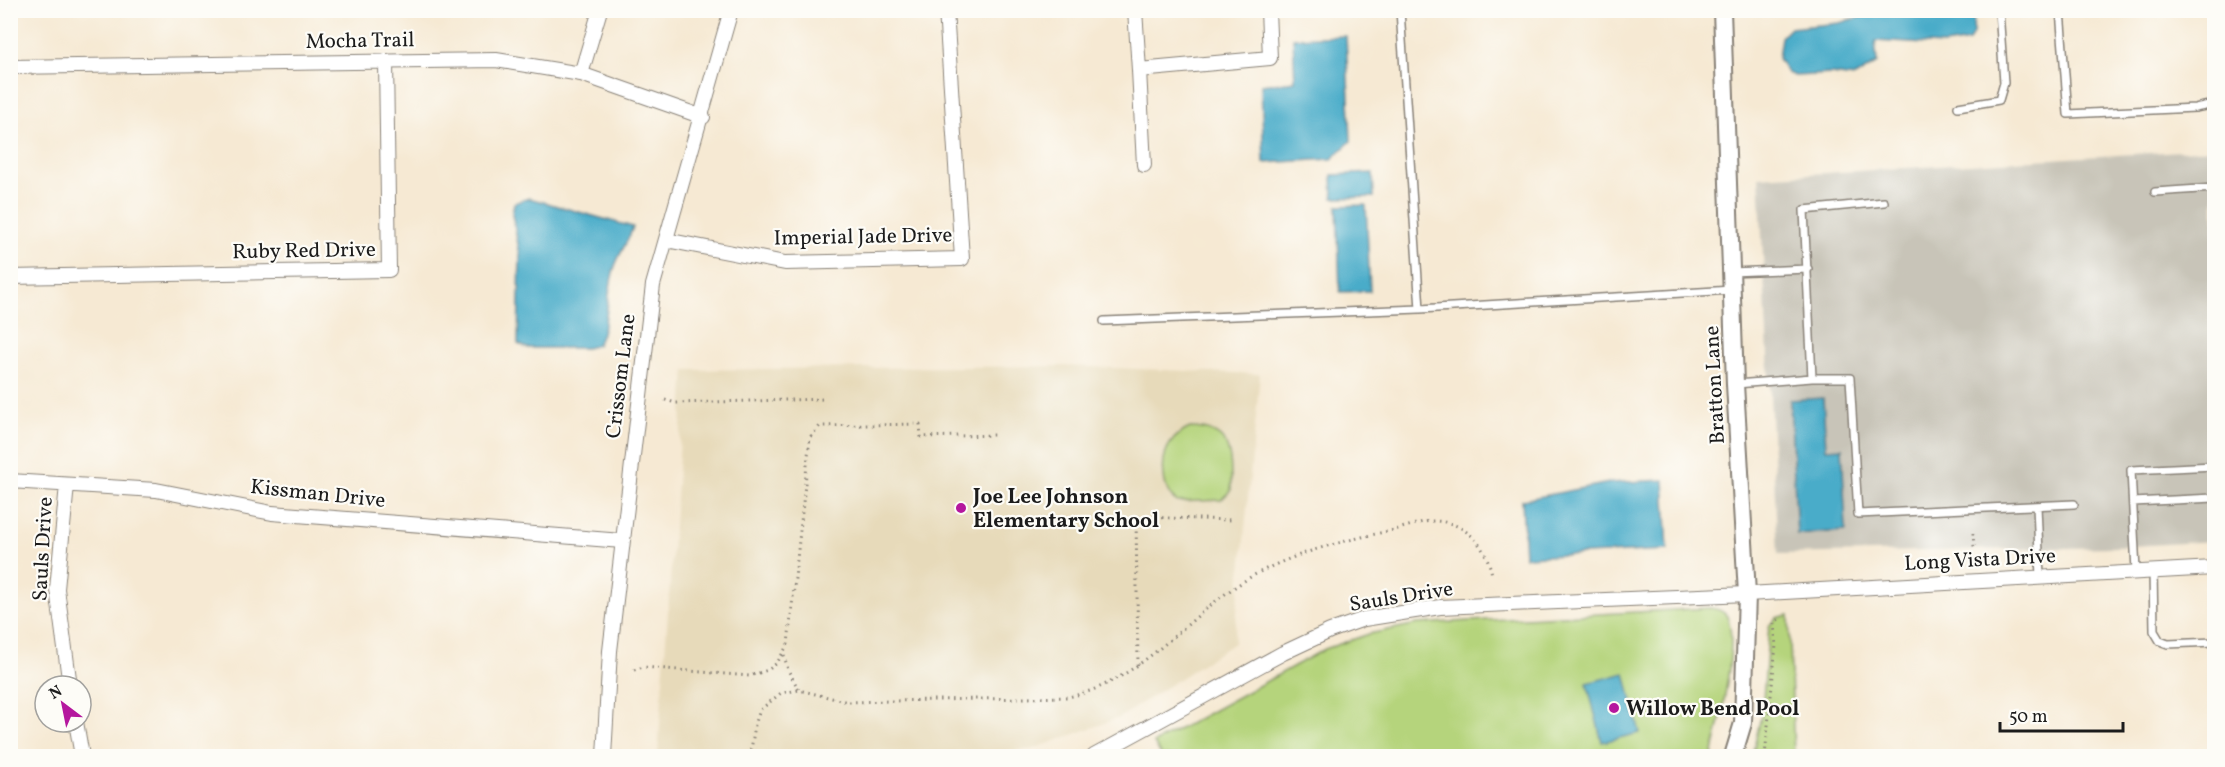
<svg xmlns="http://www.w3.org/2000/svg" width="2225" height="767" font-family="Vollkorn,serif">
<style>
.built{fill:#e7daba}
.industrial{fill:#c8c4b8}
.green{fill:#b5d47b;stroke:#68784c;stroke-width:1.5}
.water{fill:#4aacc9;stroke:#336472;stroke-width:1.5}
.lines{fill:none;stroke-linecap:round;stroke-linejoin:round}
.service-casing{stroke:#898278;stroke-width:10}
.minor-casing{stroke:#898278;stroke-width:16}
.tertiary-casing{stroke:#898278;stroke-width:20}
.path{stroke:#898278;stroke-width:3;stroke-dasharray:1.5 4.5;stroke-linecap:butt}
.service{stroke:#fff;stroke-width:7}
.minor{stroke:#fff;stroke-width:14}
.tertiary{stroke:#fff;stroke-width:16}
.poi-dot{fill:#b5179e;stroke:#fdfcf7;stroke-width:2}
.labels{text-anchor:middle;stroke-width:4.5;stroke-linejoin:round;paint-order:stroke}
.street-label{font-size:21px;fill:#1c1c1c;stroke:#fdfcf7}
.poi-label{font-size:21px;font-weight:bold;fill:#1c1c1c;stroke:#fdfcf7;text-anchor:start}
</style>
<rect width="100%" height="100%" fill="#fdfcf7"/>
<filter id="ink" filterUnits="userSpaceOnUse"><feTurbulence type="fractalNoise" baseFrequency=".0167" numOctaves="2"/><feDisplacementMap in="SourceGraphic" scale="12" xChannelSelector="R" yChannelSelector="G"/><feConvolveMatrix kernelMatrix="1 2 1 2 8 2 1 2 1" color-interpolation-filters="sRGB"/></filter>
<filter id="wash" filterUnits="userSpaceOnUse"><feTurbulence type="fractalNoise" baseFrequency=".008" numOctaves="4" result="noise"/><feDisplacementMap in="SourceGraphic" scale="24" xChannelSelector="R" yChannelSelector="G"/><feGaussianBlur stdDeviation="1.35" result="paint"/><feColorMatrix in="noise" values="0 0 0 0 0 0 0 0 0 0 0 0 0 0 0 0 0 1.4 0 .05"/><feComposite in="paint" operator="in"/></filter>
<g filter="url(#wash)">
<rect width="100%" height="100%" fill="#f6e9d3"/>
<path class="built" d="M1066 366 1260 374 1234 643 1119 718 1033 749 972 756 658 754 685 370Z"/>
<path class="industrial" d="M2214 149V541L2117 547 1778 554 1759 177Z"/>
<path class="green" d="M1190 428C1233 428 1231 455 1231 490L1221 500 1178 502C1163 495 1161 466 1166 452 1170 440 1179 433 1190 428Z
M1710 608C1718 609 1726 611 1728 619 1738 646 1719 727 1712 756H1162L1154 743 1325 649 1369 634 1417 624Z
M1789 615 1794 756H1752L1762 712 1769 626 1776 618Z"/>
<path class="water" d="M1974 10 1973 33 1969 41 1944 45 1875 41 1877 63 1855 77 1831 74 1795 76 1787 73 1778 58 1781 37 1790 28 1839 23 1883 11Z
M1346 36 1351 141 1332 159 1264 163 1261 85 1295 81 1293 38Z
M1373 173 1374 197 1333 198 1332 175Z
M529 198 633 227C628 242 620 252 615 266 606 292 610 320 597 345L586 348H527L518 344 520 254 512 214 514 203Z
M1366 205 1370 291 1340 292 1337 206Z
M1823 398 1826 449 1842 448 1846 531 1797 534 1790 400Z
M1664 480 1668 550 1525 557 1522 500 1609 483Z
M1625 673 1640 733 1602 742 1587 683Z"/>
</g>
<g filter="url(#ink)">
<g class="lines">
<g class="service-casing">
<path id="service" d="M1400 10 1420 309
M2060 10 2068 114 2195 108 2214 104
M1958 107 1999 100 2004 83 1999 10
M2155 192 2214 188
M1731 272 1808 269
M1104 321 1420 309 1732 290
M1812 378H1850L1858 514 2074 504
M1736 384 1812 378 1804 210 1884 202
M2133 502 2214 498
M2037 506 2040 577
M2153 570 2154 631 2160 641 2168 644 2214 642
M2136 571 2131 470 2214 466"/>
</g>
<g class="minor-casing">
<path id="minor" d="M1135 10 1139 70 1270 58 1268 10
M10 67 496 60 581 74 703 117
M1139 70 1144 165
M581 74 600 10
M666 240 785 263 962 259 946 10
M10 277 389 270 386 61
M10 481 156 490 272 513 622 541
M67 485 57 589 70 686
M76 722 82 756
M604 756 610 651 653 285 731 10
M1094 756 1283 653 1330 631 1364 619 1440 607 1747 594 2214 568"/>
</g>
<g class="tertiary-casing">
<path id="tertiary" d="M1722 10 1735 384 1747 594 1743 723 1733 756"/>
</g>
<path class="path" d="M665 400 676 403 826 399
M1973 533 1974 547
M784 655 788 670 799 690
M1138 665 1136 517 1232 520
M634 670 643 667 749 676 768 670 777 663 788 644 810 437 820 426 920 424 921 437 996 435
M750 756 755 725 760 710 781 693 799 690 848 702 1068 697C1144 682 1190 610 1256 574 1300 551 1346 540 1394 530 1407 527 1421 521 1434 521 1466 521 1487 547 1492 575
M1765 756 1776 645 1774 623 1780 618"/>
<use href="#service" class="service"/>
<use href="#minor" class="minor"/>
<use href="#tertiary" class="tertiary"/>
</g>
</g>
<g class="poi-dot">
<circle cx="961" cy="508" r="6"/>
<circle cx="1614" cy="708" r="6"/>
</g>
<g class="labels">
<g class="street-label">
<text transform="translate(360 40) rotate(-1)" y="7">Mocha Trail</text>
<text transform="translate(863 236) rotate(-1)" y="7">Imperial Jade Drive</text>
<text transform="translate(304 250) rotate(-1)" y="7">Ruby Red Drive</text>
<text transform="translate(620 376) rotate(-83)" y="7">Crissom Lane</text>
<text transform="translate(1714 385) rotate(-93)" y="7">Bratton Lane</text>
<text transform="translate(318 493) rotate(6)" y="7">Kissman Drive</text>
<text transform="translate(42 549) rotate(-87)" y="7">Sauls Drive</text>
<text transform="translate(1980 559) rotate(-3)" y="7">Long Vista Drive</text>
<text transform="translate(1401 596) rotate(-9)" y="7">Sauls Drive</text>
</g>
<g class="poi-label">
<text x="973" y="503">Joe Lee Johnson<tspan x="973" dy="24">Elementary School</tspan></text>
<text x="1626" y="715">Willow Bend Pool</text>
</g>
</g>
<rect width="2225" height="767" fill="none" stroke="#fdfcf7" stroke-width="36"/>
<g transform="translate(63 704) rotate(328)"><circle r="28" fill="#fdfcf7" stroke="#a3a29f" stroke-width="1.5"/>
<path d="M0-4.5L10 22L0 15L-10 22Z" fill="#b5179e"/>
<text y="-9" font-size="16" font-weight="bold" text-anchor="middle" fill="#1c1c1c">N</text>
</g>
<path d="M2000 722v9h123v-9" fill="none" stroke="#1c1c1c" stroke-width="3"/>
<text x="2009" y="722" font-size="18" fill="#1c1c1c" stroke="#fdfcf7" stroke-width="4.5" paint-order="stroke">50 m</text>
</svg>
